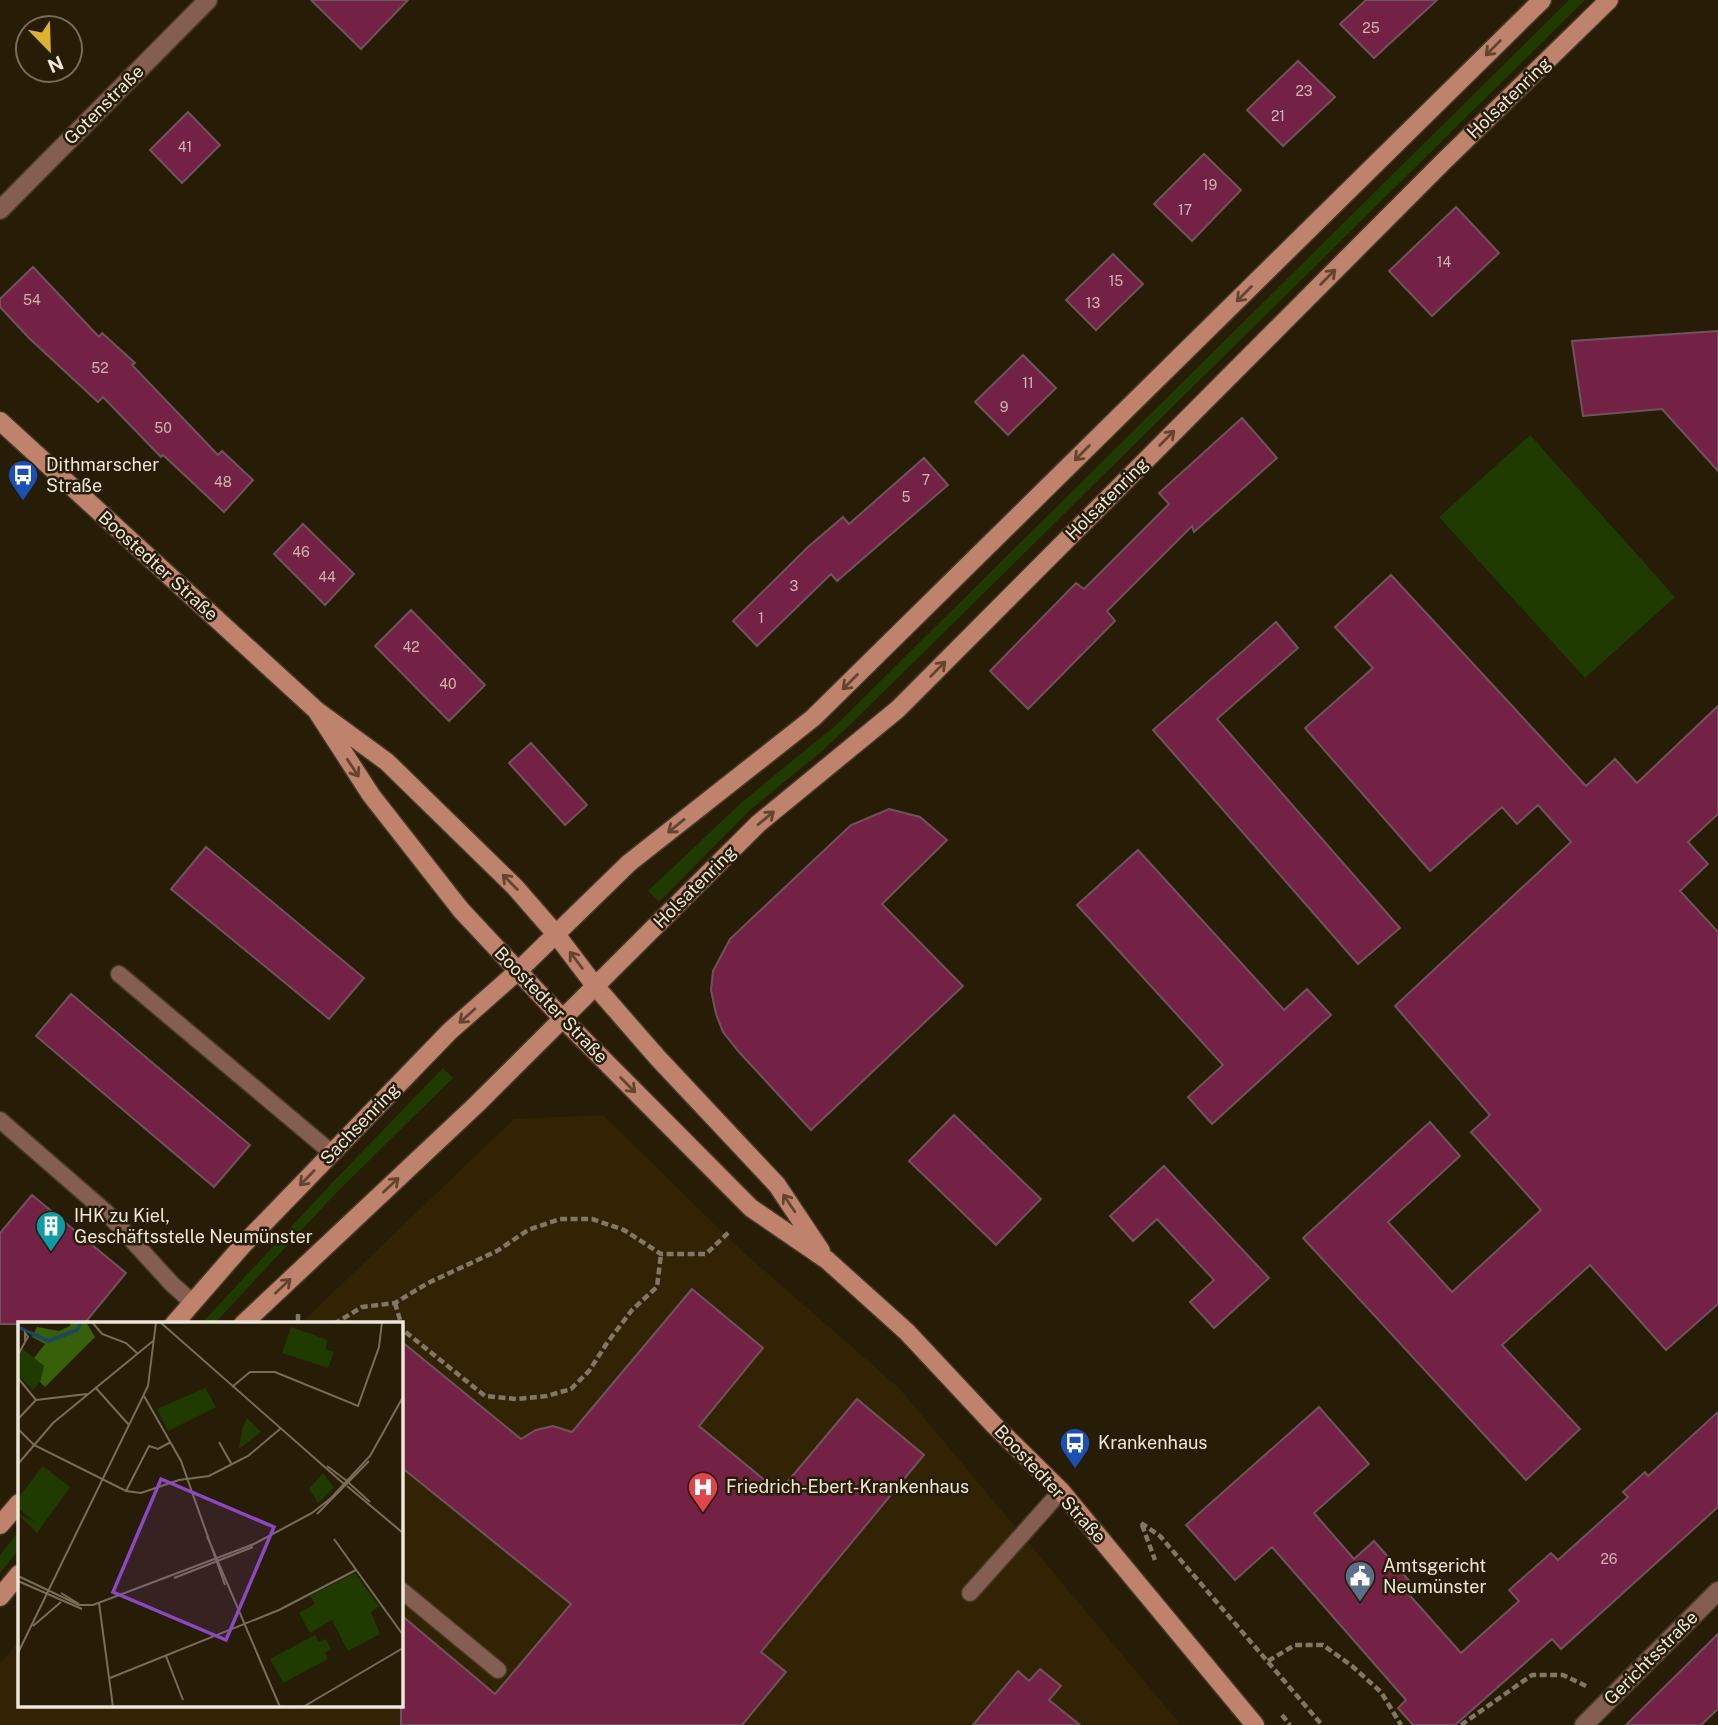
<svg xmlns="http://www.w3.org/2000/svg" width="1718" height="1725" font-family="'Public Sans',sans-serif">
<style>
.built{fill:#322304}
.green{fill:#1f3b00}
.building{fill:#732245;stroke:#6f535c;stroke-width:2}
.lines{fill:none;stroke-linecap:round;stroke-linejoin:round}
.lane-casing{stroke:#433823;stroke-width:19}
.street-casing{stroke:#433823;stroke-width:21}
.secondary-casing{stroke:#433823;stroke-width:21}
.path{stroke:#807764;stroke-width:4.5;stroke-dasharray:7 3.5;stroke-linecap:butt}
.lane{stroke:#835e51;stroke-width:16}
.street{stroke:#835e51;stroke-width:18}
.secondary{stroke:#be826d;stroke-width:18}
.oneway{stroke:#63452f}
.labels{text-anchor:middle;stroke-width:5;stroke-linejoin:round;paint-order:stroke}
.number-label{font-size:14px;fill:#cfb5b3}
.street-label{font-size:18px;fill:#eee6d8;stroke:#271c05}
.poi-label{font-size:18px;fill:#eee6d8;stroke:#271c05;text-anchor:start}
.inset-river{fill:none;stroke:#1b4665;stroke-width:3.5}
.inset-road{fill:none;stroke:#776d59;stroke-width:2}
.view{fill:#8c48c3;fill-opacity:0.15;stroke:#8c48c3;stroke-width:3.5}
.inset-edge{fill:none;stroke:#eee6d8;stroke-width:3.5}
</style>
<rect width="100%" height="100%" fill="#271c05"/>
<path class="built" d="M603 1115 743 1252 899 1388 1181 1725H0V1664L19 1640V1706H401V1324H300L514 1119Z"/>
<path class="green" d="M1569 0H1585L850 725 821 752 750 810 659 902 648 891 742 802 836 725Z
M1530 435 1675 597 1585 678 1439 517Z
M443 1068 453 1078 337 1192 214 1324H201L330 1185Z
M19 1531V1550L0 1573V1555Z"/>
<path class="building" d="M311 0H408L361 49Z
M1366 0H1437L1374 58 1340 24Z
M1298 61 1335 97 1283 146 1247 110Z
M188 112 220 145 182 183 150 150Z
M1204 154 1241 190 1192 241 1154 204Z
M1456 207 1499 253 1432 316 1389 271Z
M1113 254 1143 284 1096 330 1066 300Z
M33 267 99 337 102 333 135 363 132 365 218 455 222 451 253 480 224 512 163 455 161 457 103 397 98 402 29 338 0 307V299Z
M1718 331V471L1662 409 1583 416 1572 341Z
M1023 355 1056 388 1008 435 975 402Z
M1242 418 1277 458 1194 532 1192 526 1107 611 1115 621 1028 709 990 671 1076 583 1084 589 1169 504 1159 493Z
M924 458 948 485 837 581 831 574 757 646 733 621 808 547 843 517 849 524Z
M303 524 354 574 325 605 274 554Z
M1391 575 1586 786 1615 759 1637 783 1718 706V814L1688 842 1708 864 1680 891 1718 932V1304L1666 1350 1590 1265 1502 1345 1580 1429 1526 1480 1303 1238 1430 1122 1460 1156 1388 1222 1452 1292 1541 1210 1471 1132 1490 1115 1395 1006 1571 842 1538 805 1517 824 1502 807 1430 871 1305 728 1373 668 1335 627Z
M411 610 485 685 449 721 375 646Z
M1276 622 1298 648 1217 719 1400 928 1358 964 1153 730Z
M531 743 587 805 565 825 509 763Z
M889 809 920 817 947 840 882 904 963 986 811 1130 739 1052 723 1032 716 1014 711 990 713 971 730 939 851 825Z
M206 847 364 978 329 1019 171 889Z
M1138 850 1284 1010 1307 989 1331 1015 1212 1124 1188 1097 1223 1065 1077 905Z
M71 994 250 1145 214 1187 36 1036Z
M954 1115 1041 1199 996 1245 909 1161Z
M1164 1166 1269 1278 1214 1328 1190 1302 1214 1280 1157 1219 1133 1241 1110 1216Z
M32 1195 126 1273 84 1324H0V1233Z
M692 1289 763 1348 699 1426 779 1492 857 1399 924 1455 761 1652 786 1672 742 1725H401V1615L495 1694 571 1604 401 1467V1341L521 1439 536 1430 553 1426 572 1432Z
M1319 1407 1369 1464 1314 1513 1354 1559 1374 1541 1412 1584 1405 1590 1461 1653 1519 1601 1509 1590 1551 1553 1558 1560 1628 1497 1623 1492 1645 1472 1648 1476 1718 1412V1507L1561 1649 1552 1639 1455 1725H1413L1398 1708 1406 1700 1272 1547 1235 1580 1186 1525Z
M1718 1634V1709L1701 1725H1626Z
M1040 1669 1061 1686 1049 1700 1080 1725H973L1018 1671 1029 1681Z"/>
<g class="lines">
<g class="lane-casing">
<path id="lane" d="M119 974 332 1153
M0 1120 107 1213 172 1284 193 1303
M401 1590 498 1670
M970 1593 1061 1491"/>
</g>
<g class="street-casing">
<path id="street" d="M0 210 208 0
M1584 1725 1718 1591"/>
</g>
<g class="secondary-casing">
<path id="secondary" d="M0 421 316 710 387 762 515 887 555 933 596 987 657 1057 777 1185 821 1251
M316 710 371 795 461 910 563 1019 751 1208 827 1260 907 1332 994 1425 1061 1491 1255 1725
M174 1324 242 1246 450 1031 518 971 629 863 813 718 1542 0
M243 1324 477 1104 759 823 898 709 1442 163 1609 0
M0 1525 19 1503
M0 1597 19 1574"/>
</g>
<path class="path" d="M395 1303 403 1330 485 1396 516 1399 547 1396 571 1389 589 1371 607 1343 632 1310 657 1287 661 1254
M298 1314V1324
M334 1324 362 1307 395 1303 428 1283 497 1251 528 1230 560 1219H592L624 1230 661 1254H706L730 1231
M1141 1523 1160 1536 1322 1725
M1142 1525 1155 1560
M1268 1661 1295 1645H1323L1352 1666 1381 1692 1401 1725
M1282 1715 1290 1725
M1461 1725 1532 1675H1563L1586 1686"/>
<use href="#lane" class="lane"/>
<use href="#street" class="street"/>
<use href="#secondary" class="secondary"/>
</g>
<defs><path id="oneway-shaft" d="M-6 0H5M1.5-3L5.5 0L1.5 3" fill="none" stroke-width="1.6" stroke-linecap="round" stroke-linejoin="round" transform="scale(1.75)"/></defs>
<g class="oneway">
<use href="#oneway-shaft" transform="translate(1493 48) rotate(135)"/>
<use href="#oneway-shaft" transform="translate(1328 277) rotate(-45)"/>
<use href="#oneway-shaft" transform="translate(1244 294) rotate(135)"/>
<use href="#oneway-shaft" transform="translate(1167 438) rotate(-45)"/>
<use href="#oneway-shaft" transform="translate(1082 453) rotate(135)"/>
<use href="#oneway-shaft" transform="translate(938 669) rotate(-45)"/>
<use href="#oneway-shaft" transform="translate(850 682) rotate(135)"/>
<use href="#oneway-shaft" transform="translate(353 768) rotate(57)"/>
<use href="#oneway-shaft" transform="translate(766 818) rotate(-40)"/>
<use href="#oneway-shaft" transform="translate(676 826) rotate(141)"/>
<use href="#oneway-shaft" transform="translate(510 882) rotate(-135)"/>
<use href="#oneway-shaft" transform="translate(576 960) rotate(-127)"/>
<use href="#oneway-shaft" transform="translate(467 1016) rotate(138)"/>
<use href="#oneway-shaft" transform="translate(628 1085) rotate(45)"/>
<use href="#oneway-shaft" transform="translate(307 1178) rotate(134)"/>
<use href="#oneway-shaft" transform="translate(391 1185) rotate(-43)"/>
<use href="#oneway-shaft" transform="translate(789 1203) rotate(-124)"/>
<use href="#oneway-shaft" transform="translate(283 1286) rotate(-43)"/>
</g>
<defs>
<g id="bus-pin" transform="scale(1.575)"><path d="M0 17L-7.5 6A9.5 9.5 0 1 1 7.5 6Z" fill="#1a4fb4" stroke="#271c05"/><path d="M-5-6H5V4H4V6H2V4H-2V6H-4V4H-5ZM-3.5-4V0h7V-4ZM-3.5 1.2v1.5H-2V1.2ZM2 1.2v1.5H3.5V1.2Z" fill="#fff"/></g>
<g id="building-pin" transform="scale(1.575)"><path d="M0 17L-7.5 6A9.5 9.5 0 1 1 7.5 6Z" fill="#0f9aa8" stroke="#271c05"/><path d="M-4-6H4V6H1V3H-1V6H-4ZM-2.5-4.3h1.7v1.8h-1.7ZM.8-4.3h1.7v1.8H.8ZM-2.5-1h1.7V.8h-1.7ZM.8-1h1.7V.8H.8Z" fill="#fff"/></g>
<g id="hospital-pin" transform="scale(1.575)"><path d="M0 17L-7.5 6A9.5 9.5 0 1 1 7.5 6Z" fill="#e0444e" stroke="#271c05"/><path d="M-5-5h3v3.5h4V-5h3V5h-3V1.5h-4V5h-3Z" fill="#fff"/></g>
<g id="civic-pin" transform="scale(1.575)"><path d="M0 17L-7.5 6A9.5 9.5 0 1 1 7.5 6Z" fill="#5c6f8a" stroke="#271c05"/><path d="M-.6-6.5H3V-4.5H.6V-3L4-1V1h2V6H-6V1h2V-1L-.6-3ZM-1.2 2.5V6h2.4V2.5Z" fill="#fff"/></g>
</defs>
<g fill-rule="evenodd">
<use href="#bus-pin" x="23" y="475"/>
<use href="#building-pin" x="51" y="1226"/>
<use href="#bus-pin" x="1075" y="1443"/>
<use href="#hospital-pin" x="703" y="1487"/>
<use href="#civic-pin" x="1360" y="1576"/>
</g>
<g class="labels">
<g class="number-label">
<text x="1371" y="33">25</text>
<text x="1304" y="96">23</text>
<text x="1278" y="121">21</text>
<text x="185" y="152">41</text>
<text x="1210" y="190">19</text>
<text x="1185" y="215">17</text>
<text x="1444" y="267">14</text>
<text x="1116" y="286">15</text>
<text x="32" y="305">54</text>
<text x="1093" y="308">13</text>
<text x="100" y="373">52</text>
<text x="1028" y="388">11</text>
<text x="1004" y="412">9</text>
<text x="163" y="433">50</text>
<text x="926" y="485">7</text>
<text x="223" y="487">48</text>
<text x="906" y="502">5</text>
<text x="301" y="557">46</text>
<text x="327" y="582">44</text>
<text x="794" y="591">3</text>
<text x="761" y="623">1</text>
<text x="411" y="652">42</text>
<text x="448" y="689">40</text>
<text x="1609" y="1564">26</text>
</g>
<g class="street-label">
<text transform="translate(1509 98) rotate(-44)" y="6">Holsatenring</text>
<text transform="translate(104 105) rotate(-45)" y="6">Gotenstraße</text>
<text transform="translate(1107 499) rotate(-45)" y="6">Holsatenring</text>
<text transform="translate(158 566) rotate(42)" y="6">Boostedter Straße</text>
<text transform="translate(695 887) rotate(-45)" y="6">Holsatenring</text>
<text transform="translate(551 1005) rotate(46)" y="6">Boostedter Straße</text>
<text transform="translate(360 1124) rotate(-46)" y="6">Sachsenring</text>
<text transform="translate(1050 1484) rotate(47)" y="6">Boostedter Straße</text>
<text transform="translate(1651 1658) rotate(-45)" y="6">Gerichtsstraße</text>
</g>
<g class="poi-label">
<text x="46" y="471">Dithmarscher<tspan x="46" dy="21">Straße</tspan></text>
<text x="74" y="1222">IHK zu Kiel,<tspan x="74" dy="21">Geschäftsstelle Neumünster</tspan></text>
<text x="1098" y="1449">Krankenhaus</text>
<text x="726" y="1493">Friedrich-Ebert-Krankenhaus</text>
<text x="1383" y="1572">Amtsgericht<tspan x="1383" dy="21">Neumünster</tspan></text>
</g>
</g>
<g transform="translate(18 1322)">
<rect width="385" height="385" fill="#271c05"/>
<path d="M273 5 310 18 307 27 316 30 310 46 264 31ZM5 27 26 44 22 60 15 68 0 53V35ZM187 66 198 85 150 109 139 87ZM229 96 243 110 221 127 224 107ZM25 144 52 165 19 211 0 192 17 200 0 186V176ZM305 151 316 165 300 181 291 167ZM337 251 361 284 353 290 362 312 330 329 314 298 292 311 281 291 297 282 292 274ZM297 313 301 320 308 317 313 327 307 331 310 337 265 361 252 337Z" fill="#1f3b00"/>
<path d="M52 0H68L77 15 27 65 22 60 26 44 16 36 27 22 14 15 19 5 41 9 52 4Z" fill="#38600a"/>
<path class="inset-river" d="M0 5 31 19 59 8 63 0"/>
<path class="inset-road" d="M74 0 84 12 108 21 119 31M142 0 326 162M0 33 7 20 10 15 7 11V20M0 56 18 78M77 65 111 103M214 65 232 50H257L340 84 361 25 364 0M126 74 163 139 207 263M0 97 18 78 69 72M0 107 16 123 108 169 123 171 161 158 191 154 230 134 262 107M201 120 214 143M0 142 35 101 135 19M309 144 329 159M331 161 352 180M329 164 385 211M108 169 131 124 140 127 153 120M299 192 351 139M189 214 262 385M316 217 385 313M0 254 61 283H75L236 222 294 191 313 176 352 134 385 75M156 256 235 225M0 259 64 287M43 271 61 282M81 281 95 385M15 304 43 280M0 331 130 64 138 0M148 334 165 378M92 356 261 288 338 248M285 385 385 326"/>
<path class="view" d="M143 157 256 205 208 318 95 270Z"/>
<rect width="385" height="385" class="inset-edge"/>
</g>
<g transform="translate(49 49) rotate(157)"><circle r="33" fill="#271c05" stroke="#776d59" stroke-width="2"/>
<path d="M0-5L12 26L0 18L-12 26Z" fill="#deb133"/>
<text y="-10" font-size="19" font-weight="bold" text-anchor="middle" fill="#eee6d8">N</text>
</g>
</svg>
